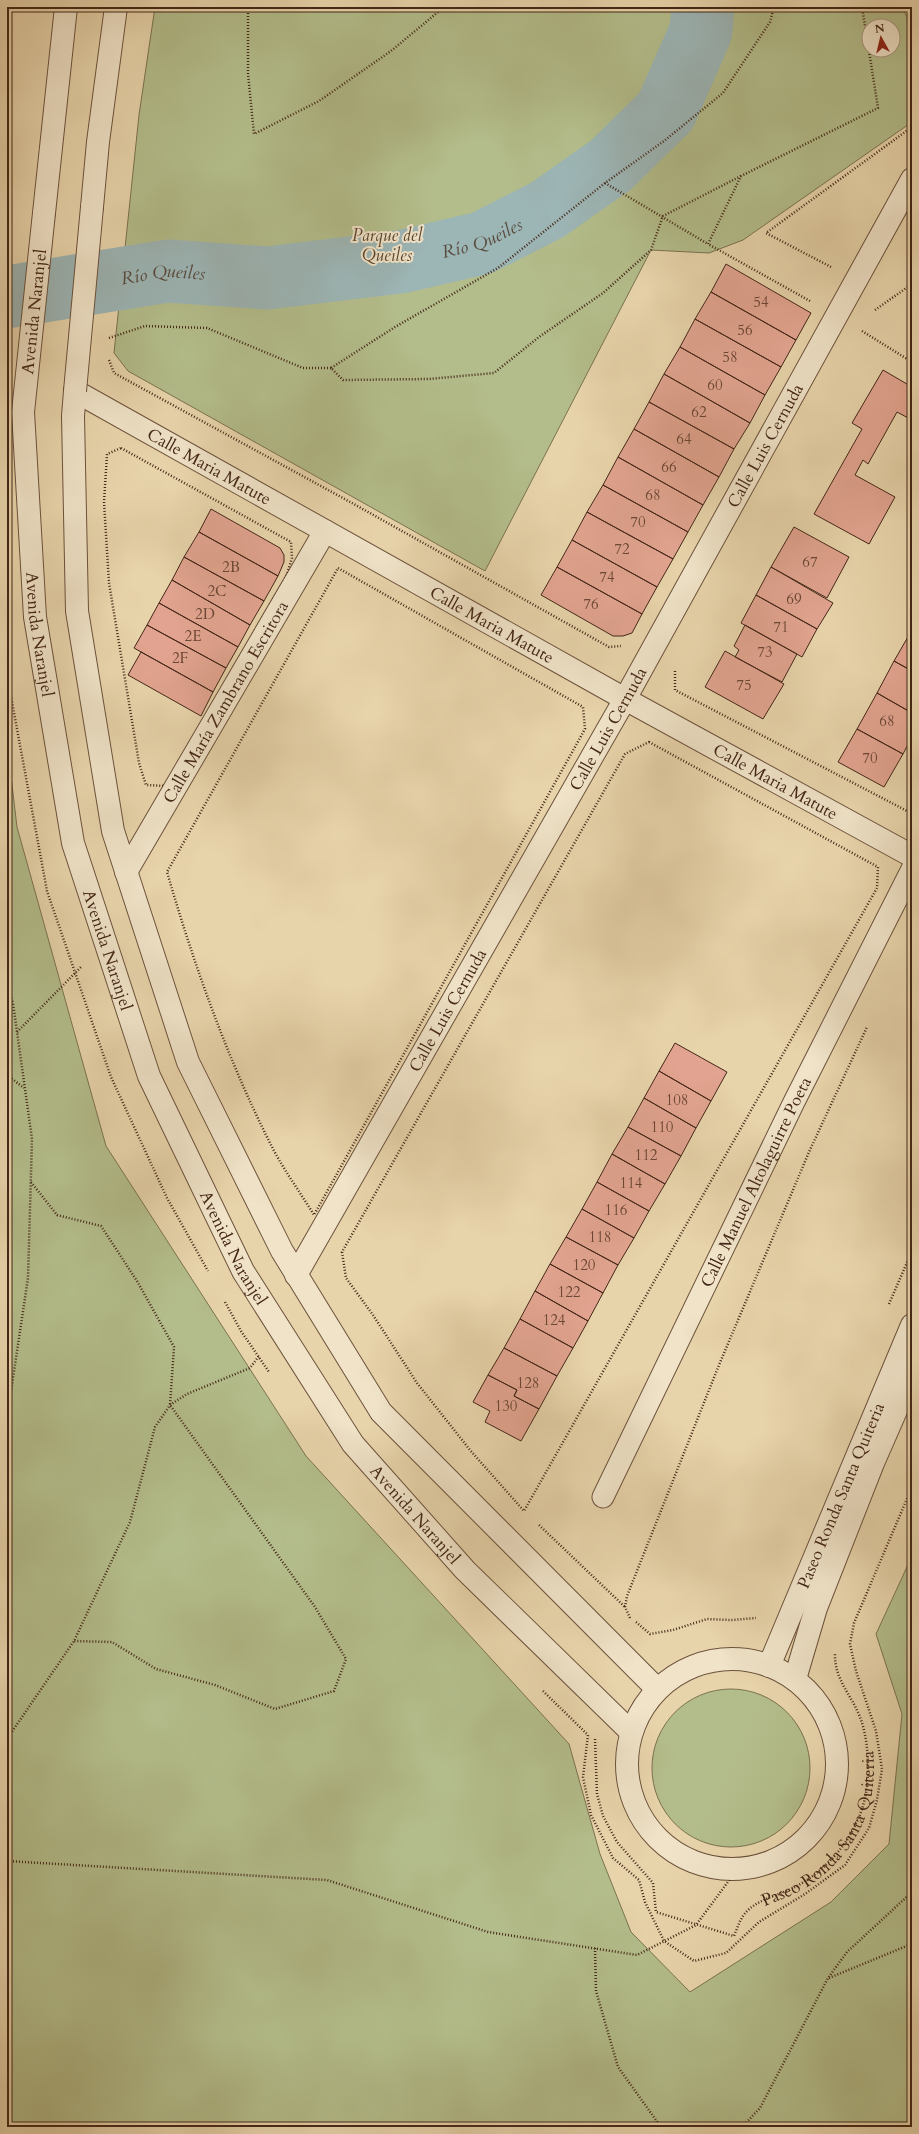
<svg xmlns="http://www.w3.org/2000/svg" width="919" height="2134" font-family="Cardo,serif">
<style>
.green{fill:#b3bd8b;stroke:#7b7251;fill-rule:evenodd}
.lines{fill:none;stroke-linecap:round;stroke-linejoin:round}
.river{stroke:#9cb5b5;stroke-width:63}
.building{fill:#e2a490;stroke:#432617}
.service-casing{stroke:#6c523c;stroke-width:23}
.minor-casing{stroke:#6c523c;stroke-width:24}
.tertiary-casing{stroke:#6c523c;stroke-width:24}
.path{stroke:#432617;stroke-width:2.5;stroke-dasharray:1 2;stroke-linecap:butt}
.service{stroke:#f0e3c8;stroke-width:21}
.minor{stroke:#f0e3c8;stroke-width:22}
.tertiary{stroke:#f0e3c8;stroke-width:22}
.tertiary-bridge-casing{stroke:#6c523c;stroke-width:24;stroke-linecap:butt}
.tertiary-bridge{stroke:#f0e3c8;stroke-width:22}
.labels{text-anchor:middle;stroke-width:4;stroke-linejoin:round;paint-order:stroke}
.number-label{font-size:15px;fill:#6b4635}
.park-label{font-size:17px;font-style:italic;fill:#59442e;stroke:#f0e3c8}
.street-label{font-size:17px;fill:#432617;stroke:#f0e3c8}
.water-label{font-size:18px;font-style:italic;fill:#594a3e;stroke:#f0e3c8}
</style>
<rect width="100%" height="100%" fill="#e8d4ab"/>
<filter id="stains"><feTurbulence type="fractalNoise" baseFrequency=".005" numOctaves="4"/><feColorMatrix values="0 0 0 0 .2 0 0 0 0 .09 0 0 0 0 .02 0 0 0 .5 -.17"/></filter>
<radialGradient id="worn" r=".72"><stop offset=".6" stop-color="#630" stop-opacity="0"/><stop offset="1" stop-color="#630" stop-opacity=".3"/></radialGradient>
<path class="green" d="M155 7H901L912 25V122L743 240 709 253 651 250 485 571 128 371 114 353 139 115ZM869 26H893V50H869Z
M7 742 17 827 106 1146 306 1456 569 1744 600 1854 631 1932 690 1992 831 1902 889 1844 902 1714 876 1634 912 1556V2127H7Z
M652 1768a79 79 0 1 1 158 0a79 79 0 1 1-158 0Z"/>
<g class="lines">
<path class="river" id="s1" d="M7 297 168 271 267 278 400 262 482 243 547 210 611 165 666 111 701 31 703 7"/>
</g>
<path class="building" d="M726 264 811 313 796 340 711 292Z
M711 292 796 340 781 367 695 319Z
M695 319 781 367 765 395 680 347Z
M680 347 765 395 750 423 664 374Z
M883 370 912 387V420L897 412 868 464 863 460 855 475 895 497 869 544 814 514 862 429 852 423Z
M664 374 750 423 734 449 649 402Z
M649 402 734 449 719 477 634 429Z
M634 429 719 477 703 505 618 457Z
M618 457 703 505 688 532 603 485Z
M603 485 688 532 673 559 587 512Z
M211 509 280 548 284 555V562L278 576 199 532Z
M587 512 673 559 657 587 572 540Z
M794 527 849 557 827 598 771 567Z
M199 532 278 576 264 601 184 557Z
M572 540 657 587 642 614 557 567Z
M184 557 264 601 250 625 172 580Z
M557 567 642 614 632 633 623 636H613L541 595Z
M771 567 833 603 817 629 756 595Z
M172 580 250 625 238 647 159 603Z
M756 595 817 629 802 657 741 623Z
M159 603 238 647 226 668 147 625Z
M147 625 226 668 213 692 134 648Z
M745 625 797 654 782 682 735 657 739 650 734 646Z
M912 630V671L894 661Z
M725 651 784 684 763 719 705 687Z
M141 652 213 692 201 716 128 675Z
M894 661 912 671V713L877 693Z
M877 693 912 713V737L903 754 857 729Z
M857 729 903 754 884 787 838 762Z
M675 1043 727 1072 711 1101 659 1071Z
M659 1071 711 1101 696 1128 644 1098Z
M644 1098 696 1128 681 1156 628 1127Z
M628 1127 681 1156 665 1184 612 1154Z
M612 1154 665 1184 649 1211 597 1182Z
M597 1182 649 1211 634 1238 582 1209Z
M582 1209 634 1238 618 1265 566 1237Z
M566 1237 618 1265 603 1293 550 1264Z
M550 1264 603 1293 588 1321 535 1291Z
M535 1291 588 1321 573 1348 520 1319Z
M520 1319 573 1348 557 1376 504 1348Z
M504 1348 557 1376 539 1409 514 1396 517 1390 488 1375Z
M488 1375 517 1390 514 1396 539 1409 521 1441 485 1422 490 1411 473 1402Z"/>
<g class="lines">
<g class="service-casing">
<g id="service">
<path id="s3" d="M603 1497 794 1102 912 869"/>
</g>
</g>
<g class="minor-casing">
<g id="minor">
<path id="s4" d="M75 391 625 699 912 856"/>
<path id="s5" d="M126 872 325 531"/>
<path id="s6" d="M296 1275 625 699 912 179"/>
</g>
</g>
<g class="tertiary-casing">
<g id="tertiary">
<path d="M92 207 98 142 116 7"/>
<path d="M44 213 66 7"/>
<path d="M75 391 73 416 77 611 113 831 188 1062 282 1251 381 1412 657 1689"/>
<path id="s7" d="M23 412 35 617 73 843 149 1076 243 1271 353 1444 465 1570 630 1731"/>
<circle cx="732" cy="1764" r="105"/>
<path id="s8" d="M769 1666 912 1325"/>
<path d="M795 1679 816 1608 873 1463 912 1374"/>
</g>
</g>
<g class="path">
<path d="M248 7V74L254 134 319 101 391 51 444 7"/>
<path d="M741 176 663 216 651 250 603 293 539 337 494 373 429 379 343 380 331 368 395 327 498 268 605 183 664 141 723 93 770 22 774 7"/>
<path d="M605 183 708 244"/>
<path d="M831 267 766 233 912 127"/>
<path d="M810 301 708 244 741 176 878 108 862 7"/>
<path d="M875 310 912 284"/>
<path d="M862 331 912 362"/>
<path d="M109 338 145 326 207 328 303 368H331"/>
<path d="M109 360 114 373 352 503 609 647 621 646"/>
<path d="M121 448 291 542 292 558 286 577 166 786 146 785 139 763 109 583 104 502 107 454Z"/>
<path d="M338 568 583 707 585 729 314 1215C300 1192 283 1169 271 1145 227 1058 194 965 167 872Z"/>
<path d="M675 671V690L909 812 912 810"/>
<path d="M7 675 47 891 111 1077 167 1198 208 1271"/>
<path d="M649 742 878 867 877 888 524 1511 470 1450 417 1383 373 1315 346 1278 342 1252 625 754Z"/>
<path d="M7 987 13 1003 32 1139 28 1278 7 1418"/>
<path d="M17 1032 82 966"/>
<path d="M7 1075 24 1088"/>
<path d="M31 1182 57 1215 101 1226 137 1281 174 1347 170 1405 315 1607 346 1659 334 1691 275 1709 215 1685 156 1669 112 1642 74 1641"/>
<path d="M225 1302 241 1331 269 1372"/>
<path d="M889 1304 912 1251"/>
<path d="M539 1525 625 1607"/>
<path d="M630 1618 625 1607 627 1596 719 1365 809 1152 867 1027"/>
<path d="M636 1622 650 1634 673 1630 707 1619 731 1620 756 1618"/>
<path d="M543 1691 588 1735 583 1777 591 1815 613 1858 639 1880 645 1902 664 1941 694 1961 726 1953 759 1922 805 1894 845 1865 869 1828 877 1800 882 1769 876 1731 856 1671 850 1644 854 1623 912 1487"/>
<path d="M7 1739 74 1641 130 1522 155 1427 170 1405 187 1394 250 1368 259 1356"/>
<path id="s2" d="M595 1739 597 1794 603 1816 617 1842 653 1883 656 1912 734 1936C737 1929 739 1922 743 1916 754 1900 777 1896 793 1888 831 1869 862 1830 867 1786 869 1764 868 1738 860 1717 851 1694 834 1679 835 1653"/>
<path d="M7 1861 327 1880 488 1932 637 1955 696 1925 736 1871"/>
<path d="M595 1948 596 1991 618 2067 661 2127"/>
<path d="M829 1978 909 1945 912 1946"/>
<path d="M742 2127 760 2108 828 1978 847 1952 912 1892"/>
</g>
<use href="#service" class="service"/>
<use href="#minor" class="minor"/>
<use href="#tertiary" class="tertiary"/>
<g class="tertiary-bridge-casing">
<g id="tertiary-bridge">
<path d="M75 391 92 207"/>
<path id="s9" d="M23 412 44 213"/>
</g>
</g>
<use href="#tertiary-bridge" class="tertiary-bridge"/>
</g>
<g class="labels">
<g class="number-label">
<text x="761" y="307">54</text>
<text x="745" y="335">56</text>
<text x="730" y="362">58</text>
<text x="715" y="390">60</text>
<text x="699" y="417">62</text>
<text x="684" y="444">64</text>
<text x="669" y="472">66</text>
<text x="653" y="500">68</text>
<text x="638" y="527">70</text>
<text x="622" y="554">72</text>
<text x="810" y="567">67</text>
<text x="231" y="572">2B</text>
<text x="607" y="582">74</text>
<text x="217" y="596">2C</text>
<text x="794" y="604">69</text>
<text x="591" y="609">76</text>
<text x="205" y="619">2D</text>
<text x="781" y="632">71</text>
<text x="193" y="641">2E</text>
<text x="765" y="657">73</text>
<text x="180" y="663">2F</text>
<text x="744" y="690">75</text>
<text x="887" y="726">68</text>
<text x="870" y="763">70</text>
<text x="677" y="1105">108</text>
<text x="662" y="1132">110</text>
<text x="646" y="1160">112</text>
<text x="631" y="1188">114</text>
<text x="616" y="1215">116</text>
<text x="600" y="1242">118</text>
<text x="584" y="1270">120</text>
<text x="569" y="1297">122</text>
<text x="554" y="1325">124</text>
<text x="528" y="1388">128</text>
<text x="506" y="1411">130</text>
</g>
<g class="park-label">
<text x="387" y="241">Parque del<tspan x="387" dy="20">Queiles</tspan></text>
</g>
<g class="street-label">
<text dy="6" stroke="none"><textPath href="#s9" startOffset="101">Avenida Naranjel</textPath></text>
<text dy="6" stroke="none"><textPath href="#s6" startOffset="953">Calle Luis Cernuda</textPath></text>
<text dy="6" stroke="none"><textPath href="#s4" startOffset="154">Calle Maria Matute</textPath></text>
<text dy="6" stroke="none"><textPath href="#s4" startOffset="478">Calle Maria Matute</textPath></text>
<text dy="6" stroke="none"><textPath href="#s7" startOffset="223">Avenida Naranjel</textPath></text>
<text dy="6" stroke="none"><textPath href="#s5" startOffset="197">Calle María Zambrano Escritora</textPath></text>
<text dy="6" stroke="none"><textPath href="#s6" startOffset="629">Calle Luis Cernuda</textPath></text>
<text dy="6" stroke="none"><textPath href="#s4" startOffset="802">Calle Maria Matute</textPath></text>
<text dy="6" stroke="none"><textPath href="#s7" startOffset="547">Avenida Naranjel</textPath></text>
<text dy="6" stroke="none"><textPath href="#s6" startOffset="305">Calle Luis Cernuda</textPath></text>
<text dy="6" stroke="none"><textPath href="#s3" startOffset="350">Calle Manuel Altolaguirre Poeta</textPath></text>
<text dy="6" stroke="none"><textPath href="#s7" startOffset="871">Avenida Naranjel</textPath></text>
<text dy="6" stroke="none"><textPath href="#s8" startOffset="185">Paseo Ronda Santa Quiteria</textPath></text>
<text dy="6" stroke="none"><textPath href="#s7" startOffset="1195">Avenida Naranjel</textPath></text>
<text dy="6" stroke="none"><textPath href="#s2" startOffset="419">Paseo Ronda Santa Quiteria</textPath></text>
</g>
<g class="water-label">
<text dy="6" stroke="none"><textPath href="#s1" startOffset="482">Río Queiles</textPath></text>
<text dy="6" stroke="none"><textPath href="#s1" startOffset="158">Río Queiles</textPath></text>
</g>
</g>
<rect width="919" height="2134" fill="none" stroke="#e8d4ab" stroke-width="24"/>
<rect x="8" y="8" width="903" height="2118" fill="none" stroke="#432617" stroke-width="2"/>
<rect x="12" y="12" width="895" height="2110" fill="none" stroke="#432617"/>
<g transform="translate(881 38) rotate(352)"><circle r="19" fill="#f0e3c8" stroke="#ab9781"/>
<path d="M0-3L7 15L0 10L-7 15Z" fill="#8f2418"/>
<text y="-6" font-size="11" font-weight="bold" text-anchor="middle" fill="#432617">N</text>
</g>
<rect width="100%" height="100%" filter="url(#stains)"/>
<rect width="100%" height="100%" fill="url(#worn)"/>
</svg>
